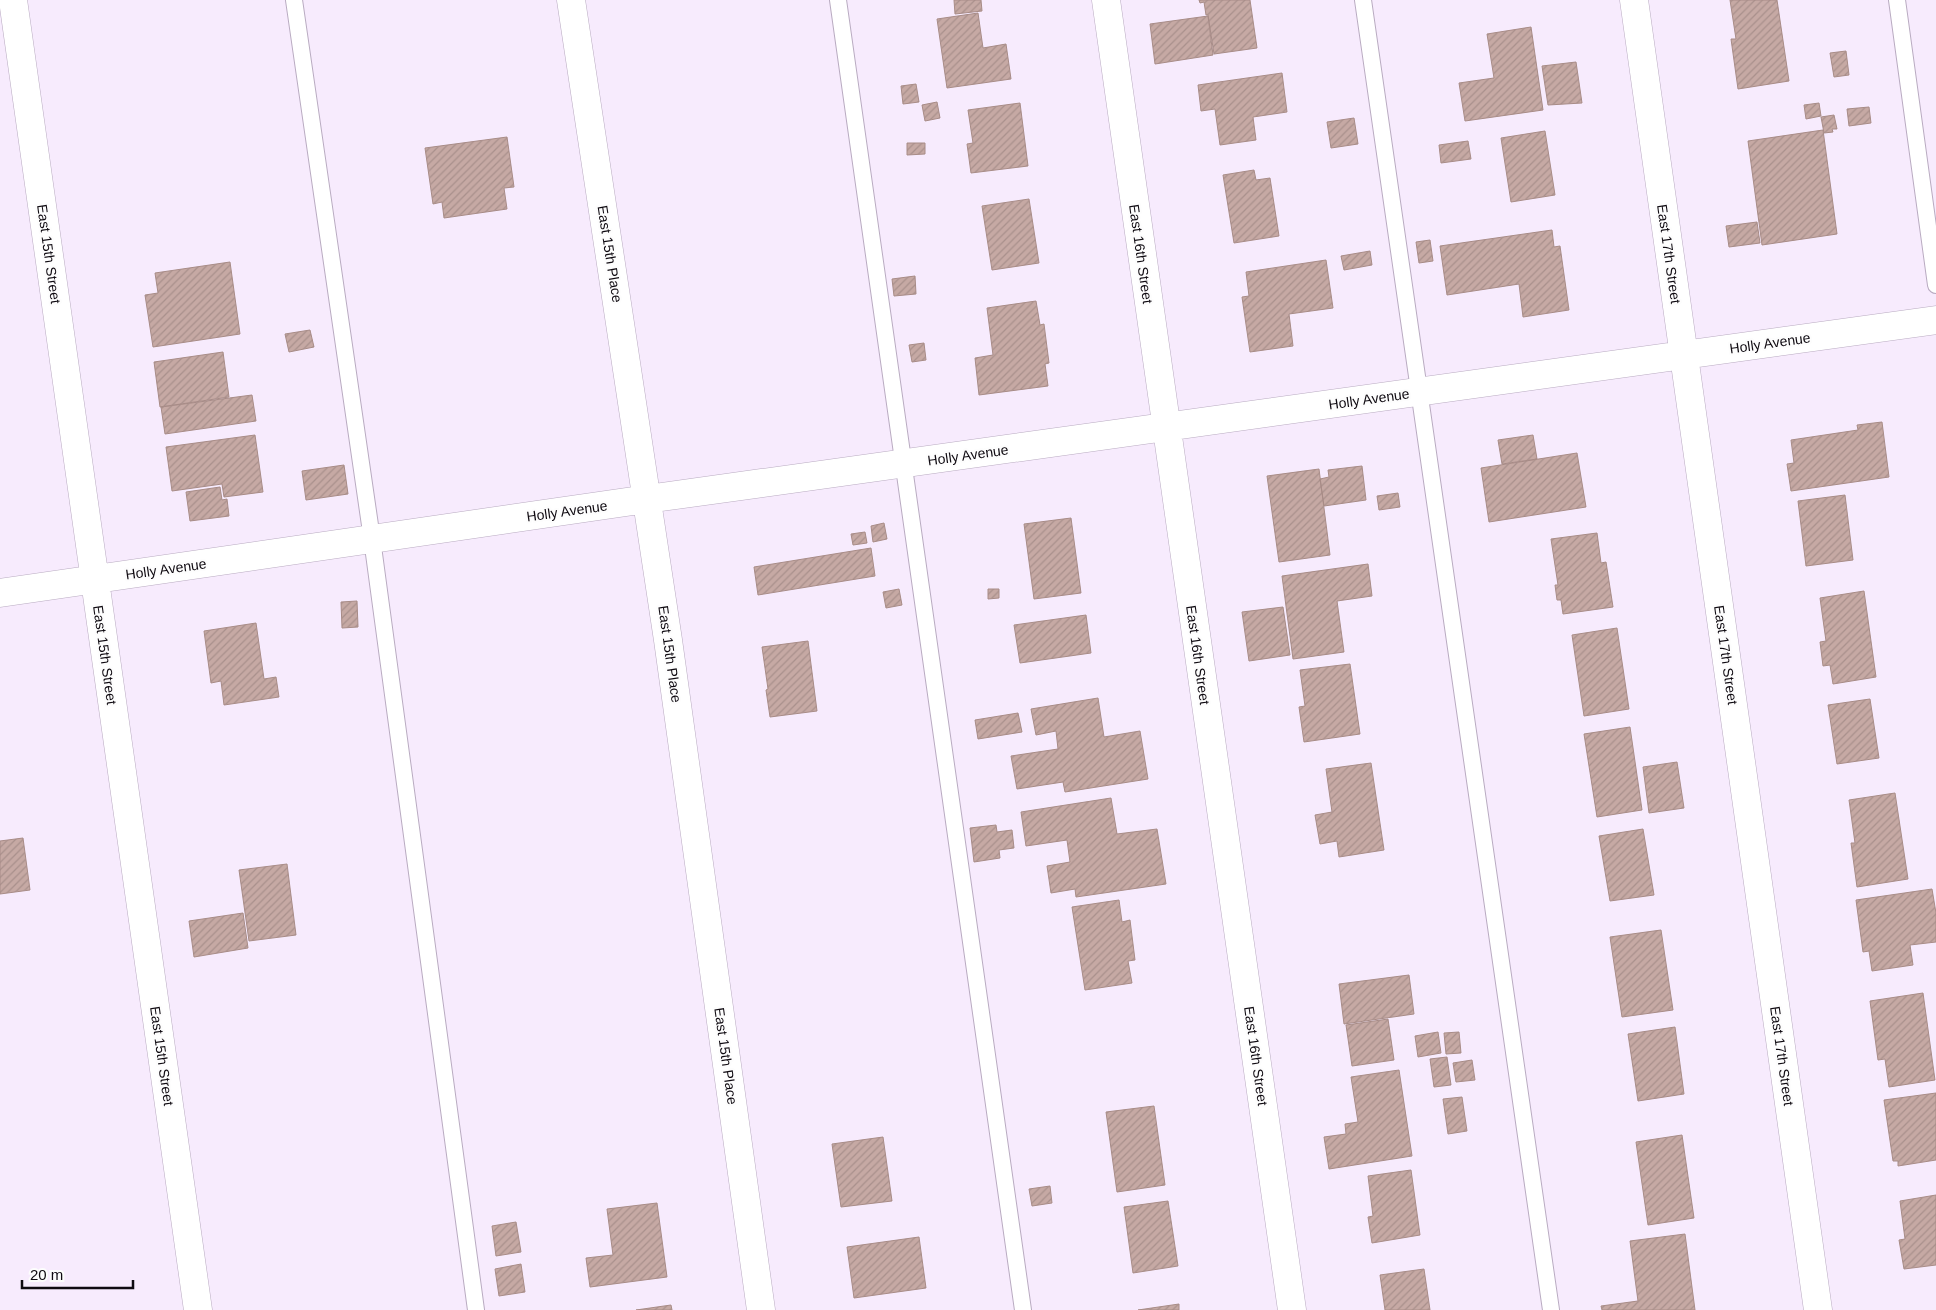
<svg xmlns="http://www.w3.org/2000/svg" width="1936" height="1310" font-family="Helvetica,sans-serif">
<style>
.building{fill:url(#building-hatch);stroke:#a88c87}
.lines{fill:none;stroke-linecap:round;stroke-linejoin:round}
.lane-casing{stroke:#b9abc1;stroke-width:18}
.street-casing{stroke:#b9abc1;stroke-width:29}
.lane{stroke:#fff;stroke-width:16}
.street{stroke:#fff;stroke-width:28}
.labels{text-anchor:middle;stroke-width:4.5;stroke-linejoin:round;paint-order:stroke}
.street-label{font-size:14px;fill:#0f0a11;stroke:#fdfdfd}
</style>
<defs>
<pattern id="building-hatch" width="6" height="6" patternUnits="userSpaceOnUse" patternTransform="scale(1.25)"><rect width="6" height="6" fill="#c6a9a4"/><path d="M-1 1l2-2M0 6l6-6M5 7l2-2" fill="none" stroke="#a9908c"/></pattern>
</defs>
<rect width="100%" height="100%" fill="#f7ebfd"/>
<path class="building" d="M954 0H981L982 11 955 14Z
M1199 0H1250L1257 48 1214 54 1208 15H1206L1204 2 1200 3Z
M1730 0H1777L1789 81 1738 89 1731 39H1736Z
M978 13 983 48 1006 44 1011 79 947 88 937 19Z
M1208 16 1213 55 1155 64 1150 24Z
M1531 27 1543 110 1465 121 1459 83 1494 78 1487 34Z
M1846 51 1849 75 1834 77 1830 53Z
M1576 62 1582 103 1548 105 1542 66Z
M1282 73 1287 112 1253 117 1256 140 1220 145 1215 109 1201 111 1198 85Z
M916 84 919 102 903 104 901 86Z
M937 102 940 118 925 121 922 105Z
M1020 103 1028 166 971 173 967 144 973 143 968 110Z
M1819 103 1821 116 1806 119 1804 105Z
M1869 107 1871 123 1849 126 1847 109Z
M1834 115 1837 129H1832L1833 132 1824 133 1821 117Z
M1354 118 1358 144 1331 148 1327 122Z
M1823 130 1837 234 1762 245 1748 141Z
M1545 131 1555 195 1511 202 1501 138Z
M507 137 514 187 504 188 507 209 444 218 442 202 433 204 425 148Z
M1468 141 1471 159 1441 163 1439 145Z
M907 143H925V154L907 155Z
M1254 170 1256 180 1270 178 1279 236 1234 243 1223 175Z
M1029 199 1039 263 992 270 982 206Z
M1757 222 1760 243 1729 247 1726 226Z
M1552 230 1554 247 1560 246 1569 310 1523 317 1519 284 1447 295 1440 246Z
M1430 240 1433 261 1419 263 1416 242Z
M1370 251 1372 265 1344 270 1341 256Z
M1326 260 1333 308 1289 314 1293 346 1250 352 1242 297 1249 296 1246 272Z
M230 262 240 334 153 347 145 295 158 293 155 273Z
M915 276 916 294 894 296 892 279Z
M1036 301 1040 325 1044 324 1049 363 1045 364 1048 386 979 395 975 358 993 355 987 308Z
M310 330 314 347 289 352 285 334Z
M924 343 926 360 912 362 909 345Z
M223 352 229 397 160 407 154 362Z
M252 395 256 421 165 434 161 407Z
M1882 422 1889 477 1791 491 1787 464 1794 463 1791 440 1858 430 1857 425Z
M255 435 263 492 224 497 222 484 172 491 166 447Z
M1533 435 1537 459 1502 464 1498 440Z
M1577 453 1586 507 1489 522 1481 468Z
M344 465 348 494 306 500 302 471Z
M1362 466 1366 500 1324 506 1320 479 1329 477 1328 470Z
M1319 469 1330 555 1279 562 1267 476Z
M220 487 222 500 227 499 229 516 190 521 186 492Z
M1398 493 1400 507 1379 510 1377 496Z
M1845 495 1853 560 1806 566 1798 501Z
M1071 518 1081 593 1034 599 1024 524Z
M884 523 887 539 873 542 871 526Z
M865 532 867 543 853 545 851 534Z
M1597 533 1601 563 1606 562 1613 607 1563 614 1561 600H1557L1555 585H1558L1551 539Z
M871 548 875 576 758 595 754 567Z
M1368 564 1372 596 1337 601 1344 652 1293 659 1282 576Z
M899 589 902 605 886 608 883 592Z
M988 589H999V598L988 599Z
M1864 591 1876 677 1833 684 1830 665 1823 666 1820 642 1826 641 1820 598Z
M357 601 358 627 342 628 341 602Z
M1283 607 1290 655 1249 661 1242 612Z
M1086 615 1091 653 1020 663 1014 625Z
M256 623 264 679 276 677 279 697 224 705 221 681 211 683 204 631Z
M1617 628 1629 709 1584 716 1572 635Z
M808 641 817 711 770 717 766 690 768 689 762 647Z
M1350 664 1360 734 1304 742 1299 707 1305 706 1300 670Z
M1098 698 1104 737 1140 731 1148 779 1065 792 1063 782 1017 789 1011 756 1058 749 1056 731 1036 735 1031 709Z
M1870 699 1879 758 1837 764 1828 705Z
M1018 713 1022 732 978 739 975 720Z
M1630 727 1642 810 1597 817 1584 734Z
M1677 762 1684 808 1649 813 1643 767Z
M1371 763 1384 850 1339 857 1337 841 1320 844 1315 815 1332 812 1326 769Z
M1895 793 1908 879 1857 887 1851 843H1855L1849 800Z
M1111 798 1117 834 1157 829 1166 884 1076 897 1075 889 1051 893 1047 866 1070 862 1067 840 1026 846 1021 812Z
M996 825 997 832 1012 830 1014 848 999 850 1000 858 974 862 970 828Z
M1643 829 1654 895 1610 901 1599 836Z
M23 838 30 890 0 894V841Z
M287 864 296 935 249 941 239 870Z
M1932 889 1936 913V942L1910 945 1913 965 1872 971 1869 951 1863 952 1856 900Z
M1119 900 1122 922 1130 920 1135 960 1128 961 1132 983 1085 990 1072 907Z
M243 913 248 948 194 957 189 921Z
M1661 930 1673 1010 1622 1017 1610 937Z
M1409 975 1414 1014 1344 1024 1339 984Z
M1923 993 1935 1080 1889 1087 1885 1059 1878 1060 1870 1001Z
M1388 1019 1394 1060 1352 1066 1346 1025Z
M1675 1027 1684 1094 1638 1101 1628 1034Z
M1438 1032 1441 1053 1418 1057 1415 1036Z
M1459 1032 1461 1053 1446 1054 1444 1033Z
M1447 1057 1451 1085 1434 1087 1430 1059Z
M1472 1060 1475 1080 1456 1082 1453 1063Z
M1399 1070 1412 1156 1329 1169 1324 1137 1346 1134 1345 1124 1358 1122 1351 1077Z
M1936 1093V1160L1898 1166V1161H1893L1884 1100Z
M1462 1097 1467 1131 1448 1134 1443 1099Z
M1154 1106 1165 1185 1117 1192 1106 1112Z
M1682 1135 1694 1218 1648 1225 1636 1142Z
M883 1137 892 1201 841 1207 832 1144Z
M1411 1170 1420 1235 1372 1243 1368 1217 1373 1216 1368 1176Z
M1050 1186 1052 1203 1032 1206 1029 1189Z
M1936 1195V1265L1904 1269 1899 1240 1905 1239 1900 1201Z
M1168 1201 1178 1266 1133 1273 1124 1207Z
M657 1203 667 1277 590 1287 586 1258 613 1255 607 1209Z
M516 1222 521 1252 496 1256 492 1226Z
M1685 1234 1695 1310H1602L1601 1306 1638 1301 1630 1241Z
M919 1237 926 1288 854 1298 847 1247Z
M521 1264 525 1292 499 1296 495 1269Z
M1424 1269 1430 1310H1385L1380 1275Z
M1179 1304V1310H1138Z
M671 1305 672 1310H636Z"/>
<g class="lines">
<g class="lane-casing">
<path id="lane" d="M294 0 372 539 476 1310
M838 0 1023 1310
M1363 0 1551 1310
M1897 0 1936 285"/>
</g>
<g class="street-casing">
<path id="street" d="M13 0 198 1310
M571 0 668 640 761 1310
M1106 0 1292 1310
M1634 0 1818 1310
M0 593 647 499 1936 320"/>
</g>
<use href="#lane" class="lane"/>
<use href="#street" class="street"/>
</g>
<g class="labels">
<g class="street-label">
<text transform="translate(49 254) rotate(82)" y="5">East 15th Street</text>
<text transform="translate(610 254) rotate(81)" y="5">East 15th Place</text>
<text transform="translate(1141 254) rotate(82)" y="5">East 16th Street</text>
<text transform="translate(1669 254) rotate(82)" y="5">East 17th Street</text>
<text transform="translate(1770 343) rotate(-8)" y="5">Holly Avenue</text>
<text transform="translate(1369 399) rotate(-8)" y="5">Holly Avenue</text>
<text transform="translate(968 455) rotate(-8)" y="5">Holly Avenue</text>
<text transform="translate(567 511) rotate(-8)" y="5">Holly Avenue</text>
<text transform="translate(166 569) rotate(-8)" y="5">Holly Avenue</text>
<text transform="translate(670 654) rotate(82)" y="5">East 15th Place</text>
<text transform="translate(105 655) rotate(82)" y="5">East 15th Street</text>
<text transform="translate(1198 655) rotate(82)" y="5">East 16th Street</text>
<text transform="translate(1726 655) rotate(82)" y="5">East 17th Street</text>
<text transform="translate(162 1056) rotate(82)" y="5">East 15th Street</text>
<text transform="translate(726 1056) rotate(82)" y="5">East 15th Place</text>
<text transform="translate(1256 1056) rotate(82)" y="5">East 16th Street</text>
<text transform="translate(1782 1056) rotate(82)" y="5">East 17th Street</text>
</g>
</g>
<path d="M22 1280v8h111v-8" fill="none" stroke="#0f0a11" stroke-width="2.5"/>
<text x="30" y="1280" font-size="15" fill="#0f0a11" stroke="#fdfdfd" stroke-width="4" paint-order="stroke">20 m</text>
</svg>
